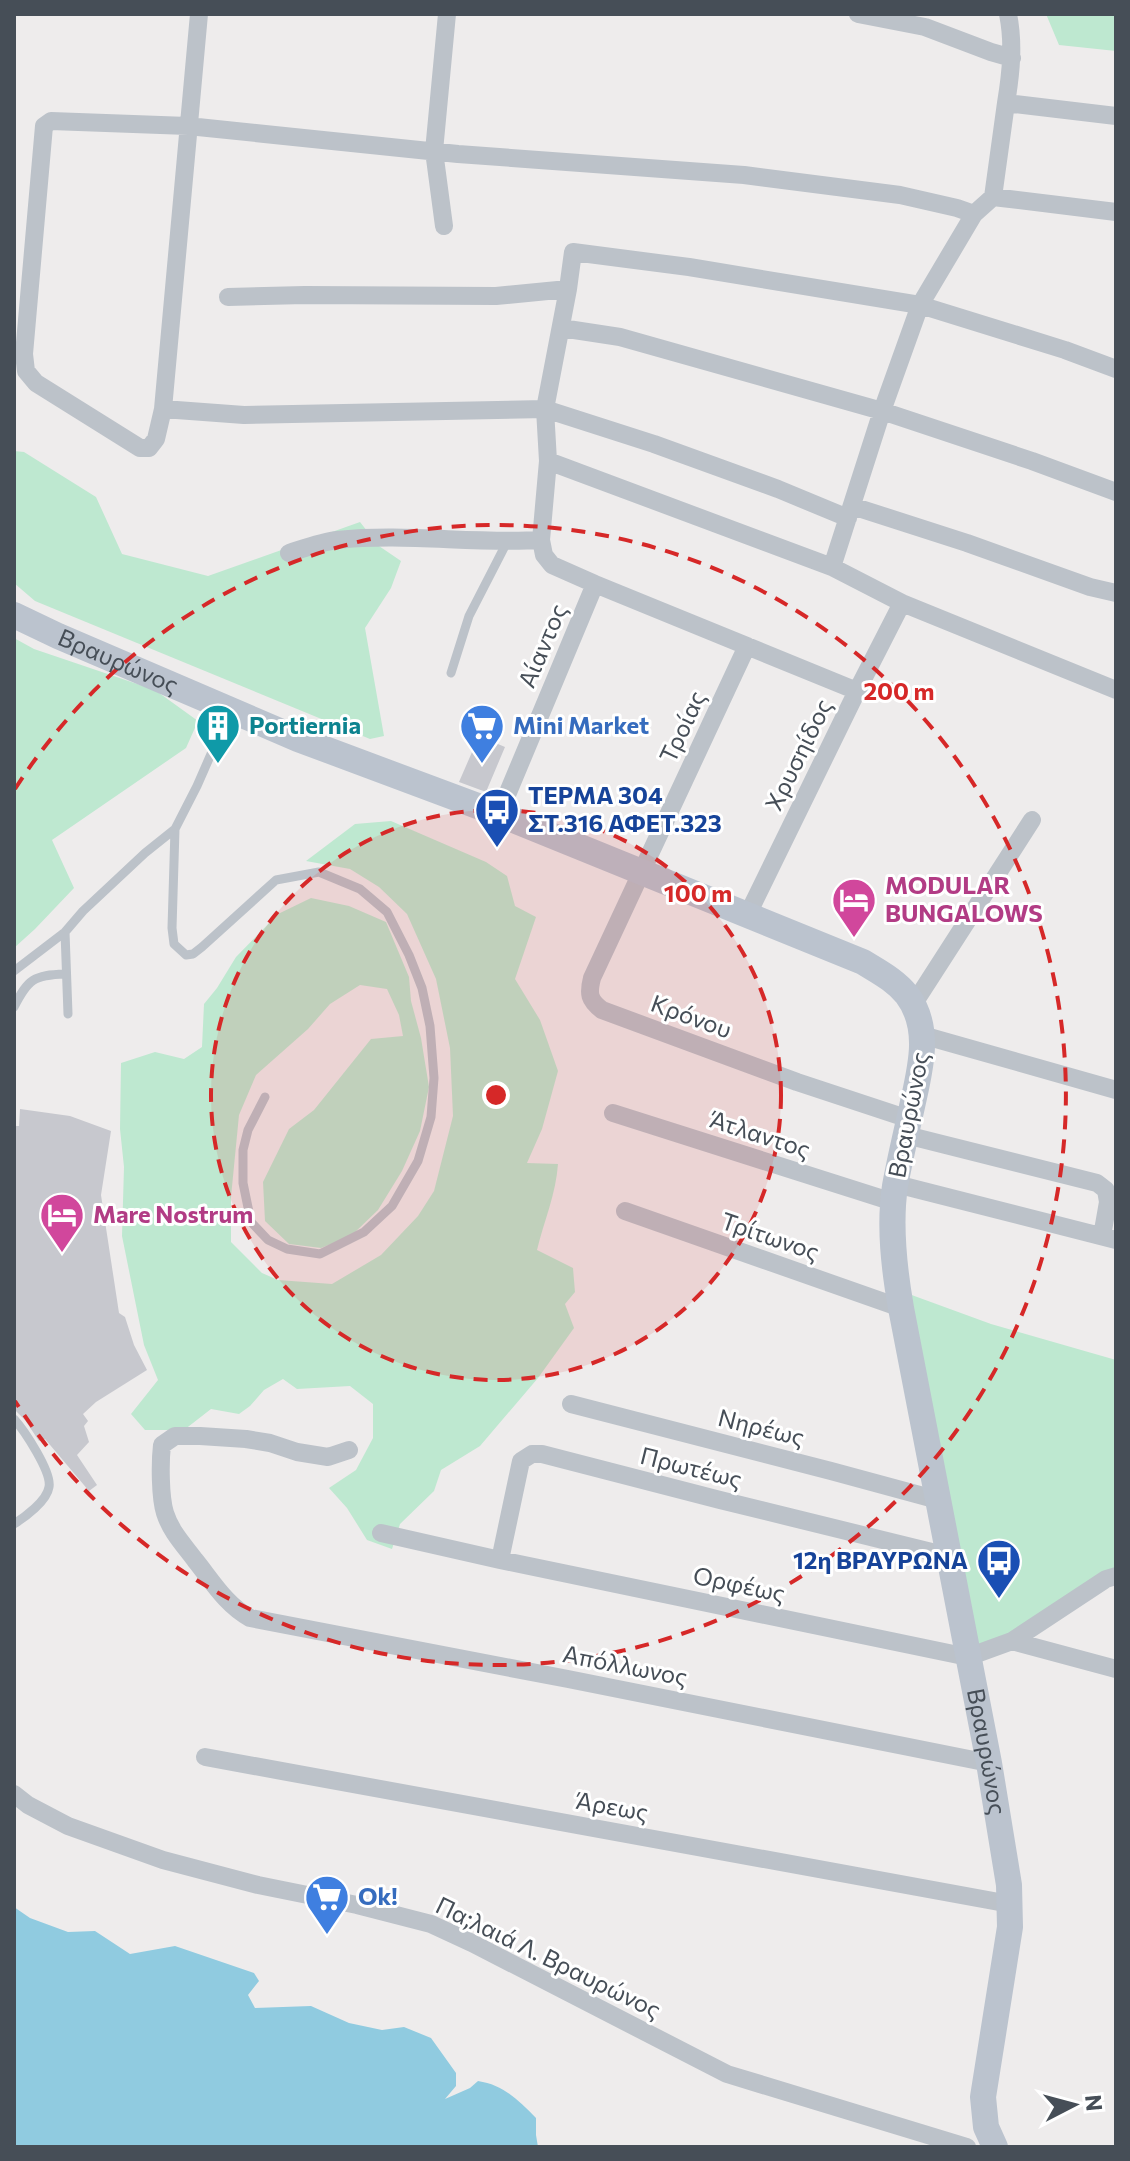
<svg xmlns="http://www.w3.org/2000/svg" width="1130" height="2161" font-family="Commissioner,sans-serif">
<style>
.green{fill:#bee8d0}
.water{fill:#90cbe0}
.building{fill:#c7c8ce}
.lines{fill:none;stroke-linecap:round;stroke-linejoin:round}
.service{stroke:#bcc2c9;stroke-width:9}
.minor{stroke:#bcc2c9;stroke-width:18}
.secondary{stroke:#bbc3ce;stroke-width:26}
.ring{fill:none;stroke:#d62828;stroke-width:4;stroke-dasharray:14 10}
.labels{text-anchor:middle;stroke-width:6;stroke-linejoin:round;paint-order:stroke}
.street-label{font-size:24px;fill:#464e57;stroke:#fff}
.culture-label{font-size:24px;font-weight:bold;fill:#0d838f;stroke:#fff;text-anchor:start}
.shop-label{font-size:24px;font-weight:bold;fill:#366cbe;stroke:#fff;text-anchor:start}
.transit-label{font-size:24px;font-weight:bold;fill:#164399;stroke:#fff;text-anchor:start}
.hotel-label{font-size:24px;font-weight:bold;fill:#b23c85;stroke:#fff;text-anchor:start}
.centre{fill:#d62828;stroke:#fff;stroke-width:4}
.ring-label{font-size:24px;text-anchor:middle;font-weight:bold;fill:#d62828;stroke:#fff;stroke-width:6;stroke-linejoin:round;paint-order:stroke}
</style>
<rect width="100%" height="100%" fill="#eeecec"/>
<path class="green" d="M1046 14H1116V51L1059 45Z
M14 451 24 452 96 497 122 554 208 576 360 522 379 546 401 561 391 588 365 628 384 736 370 739 35 601 14 583Z
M14 638 34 649 155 690 198 721 186 748 52 840 74 888 35 929 14 948Z
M391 821 486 862 507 876 515 906 536 917 515 979 540 1020 558 1071 542 1129 527 1163 558 1164C556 1194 544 1221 537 1250L573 1268 575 1292 565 1304 574 1328 538 1378 480 1446 441 1470 434 1491 400 1524 392 1549 367 1540 347 1508 329 1488 356 1470 373 1438V1404L350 1386 297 1389 283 1379 264 1390 250 1406 239 1414 211 1409 184 1430H145L131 1414 158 1380 144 1345 122 1236 124 1167 120 1129 121 1063 155 1052 184 1059 202 1047 204 1004 217 988 236 957 278 914 311 898 349 906 386 922 409 977 411 1001 421 1038 429 1087 420 1131 402 1171 378 1210 351 1236 321 1248 289 1244 265 1221 263 1182 289 1129 314 1110 371 1039 403 1036 399 1015 387 989 360 985 330 1004 308 1029 256 1075 239 1115 231 1197V1242L262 1273 278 1280 332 1284 381 1255 418 1216 434 1191 453 1116 450 1048 436 979 407 914 379 887 350 869 306 861 355 824Z
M898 1290 991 1324 1116 1360V1576L968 1657Z"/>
<path class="water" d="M14 1907 30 1918 68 1932 95 1931 130 1954 175 1946 254 1973 259 1981 248 1995 255 2008 311 2006 349 2023 382 2030 404 2027 431 2038 456 2073V2086L445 2099 470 2088 478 2081C504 2085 518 2100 536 2118V2135L538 2147H14Z"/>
<path class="building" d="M479 736 505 747 486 792 459 782Z
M20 1109 70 1116 111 1131 101 1195 119 1313 125 1317 134 1345 147 1370 96 1402 83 1414 88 1421 84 1426 89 1442 77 1455 97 1485 89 1491 45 1439 39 1441 25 1420 14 1409V1126H19Z"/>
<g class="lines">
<path class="service" d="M451 673 469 616 507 542
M175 829 172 928 174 944 186 955 193 954 202 947 276 880 319 872 360 889 387 912 409 955 422 988 430 1026 434 1078 431 1117 418 1161 392 1206 364 1232 320 1254 287 1249 268 1240 251 1222 243 1183V1150L248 1130 265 1097
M65 932 68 1014
M14 971 65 932 83 911 145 853 175 829 197 786 229 713
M14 1007C28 979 34 975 65 974
M14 1419C24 1430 52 1472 49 1487 47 1501 25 1517 14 1524"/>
<path class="minor" d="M199 14 163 409 244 415 545 409 654 444 778 489 848 518
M858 14 925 27 991 52 1012 58
M1006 103C1011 73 1014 44 1008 14
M993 197 1006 103 1116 116
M444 226 434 151 447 14
M228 297 305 295 496 296 568 289
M561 328 620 337 882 411 1032 461 1116 492
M163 409 156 439 149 448H140L36 383 26 371 24 354 44 126 51 121 188 126 458 154 744 175 900 195 957 208 974 214
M548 461 832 567 882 411 920 305 1065 350 1116 369
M852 506 967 543 1090 587 1116 593
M289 553C305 548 321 542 337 540 405 533 473 544 541 540
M902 603 1116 690
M747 646 592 978C588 994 589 1000 602 1010L797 1082 909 1119
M857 691 595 584 552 565 544 555 541 540 548 461 545 409 568 289 573 252 689 267 920 305 974 214 993 197 1116 212
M499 814 595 584
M748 914 857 691 902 603 832 567
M913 1005 1032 820
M922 1035 1116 1090
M613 1113 893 1202
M906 1135 1097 1183 1106 1190 1108 1202 1102 1236
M896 1184 1116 1240
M625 1211 901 1308
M571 1404 831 1471 938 1500
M349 1450 328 1457 297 1452 270 1443 246 1439 200 1436H175L162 1445C160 1462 160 1497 165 1513 171 1532 184 1545 195 1560 212 1581 226 1605 250 1618L568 1679 989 1763
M381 1533 500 1560 968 1657 1012 1641 1106 1579 1116 1576
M500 1560 521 1461 532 1454H542L720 1500 948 1556
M1012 1641 1116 1669
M205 1757 1010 1904
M14 1794 28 1805 68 1826 163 1860 258 1885 357 1905 431 1924 472 1943 727 2074 967 2147"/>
<path class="secondary" id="s1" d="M14 615 58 636 298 739 499 814 863 962C879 972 895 980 907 995 931 1027 921 1066 913 1102 907 1130 900 1158 895 1186 889 1226 894 1268 901 1308L989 1763 1009 1885 1010 1927 983 2097 986 2127 995 2147"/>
</g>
<circle cx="496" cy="1095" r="285" fill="#d62828" fill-opacity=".12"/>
<g class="ring">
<circle cx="496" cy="1095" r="285"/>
<path d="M15 789A570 570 0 1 1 15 1401"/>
</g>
<defs>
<g id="building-pin" transform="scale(2.3)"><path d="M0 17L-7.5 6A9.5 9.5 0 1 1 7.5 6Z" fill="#0f9aa8" stroke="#fff"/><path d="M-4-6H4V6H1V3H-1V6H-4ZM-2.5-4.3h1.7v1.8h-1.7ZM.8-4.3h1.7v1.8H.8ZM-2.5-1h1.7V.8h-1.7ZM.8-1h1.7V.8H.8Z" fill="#fff"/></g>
<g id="supermarket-pin" transform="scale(2.3)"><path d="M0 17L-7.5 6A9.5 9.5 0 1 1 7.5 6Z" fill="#3f7fe0" stroke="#fff"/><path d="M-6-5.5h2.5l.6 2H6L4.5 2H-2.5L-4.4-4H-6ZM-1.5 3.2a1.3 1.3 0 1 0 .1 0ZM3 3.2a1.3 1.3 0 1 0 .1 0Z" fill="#fff"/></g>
<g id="bus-pin" transform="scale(2.3)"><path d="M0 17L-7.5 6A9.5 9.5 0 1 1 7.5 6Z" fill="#1a4fb4" stroke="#fff"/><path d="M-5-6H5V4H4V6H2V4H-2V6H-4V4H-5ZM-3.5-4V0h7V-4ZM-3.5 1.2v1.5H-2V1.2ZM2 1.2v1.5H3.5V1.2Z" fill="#fff"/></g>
<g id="hotel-pin" transform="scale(2.3)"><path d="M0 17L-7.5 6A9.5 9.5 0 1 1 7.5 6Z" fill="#d1479c" stroke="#fff"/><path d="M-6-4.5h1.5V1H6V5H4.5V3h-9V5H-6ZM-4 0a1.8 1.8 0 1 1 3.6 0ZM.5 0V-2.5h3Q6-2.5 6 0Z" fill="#fff"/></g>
</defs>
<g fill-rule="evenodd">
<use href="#building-pin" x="218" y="726"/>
<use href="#supermarket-pin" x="482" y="726"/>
<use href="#bus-pin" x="497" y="810"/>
<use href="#hotel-pin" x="854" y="900"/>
<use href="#hotel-pin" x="62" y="1215"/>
<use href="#bus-pin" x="999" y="1561"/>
<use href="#supermarket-pin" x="327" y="1897"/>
</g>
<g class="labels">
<g class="street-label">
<text transform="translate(543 646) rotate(-67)" y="8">Αίαντος</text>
<text dy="8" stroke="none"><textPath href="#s1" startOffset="114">Βραυρώνος</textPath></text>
<text transform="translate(683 727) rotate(-65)" y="8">Τροίας</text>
<text transform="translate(799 755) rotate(-64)" y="8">Χρυσηίδος</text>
<text transform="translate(691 1017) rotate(20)" y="8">Κρόνου</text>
<text transform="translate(909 1115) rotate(-79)" y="8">Βραυρώνος</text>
<text transform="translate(760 1135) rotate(18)" y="8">Άτλαντος</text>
<text transform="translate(770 1237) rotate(19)" y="8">Τρίτωνος</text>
<text transform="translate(761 1428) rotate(14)" y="8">Νηρέως</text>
<text transform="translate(691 1468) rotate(14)" y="8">Πρωτέως</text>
<text transform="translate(739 1585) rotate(12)" y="8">Ορφέως</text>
<text transform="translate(625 1666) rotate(11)" y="8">Απόλλωνος</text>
<text dy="8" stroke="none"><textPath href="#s1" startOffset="1744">Βραυρώνος</textPath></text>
<text transform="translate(612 1807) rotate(10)" y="8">Άρεως</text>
<text transform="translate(548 1958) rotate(26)" y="8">Πα;λαιά Λ. Βραυρώνος</text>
</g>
<g class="culture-label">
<text x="249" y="734">Portiernia</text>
</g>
<g class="shop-label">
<text x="513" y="734">Mini Market</text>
<text x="358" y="1905">Ok!</text>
</g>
<g class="transit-label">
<text x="528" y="804">ΤΕΡΜΑ 304<tspan x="528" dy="28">ΣΤ.316 ΑΦΕΤ.323</tspan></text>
<text x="968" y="1569" text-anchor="end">12η ΒΡΑΥΡΩΝΑ</text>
</g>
<g class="hotel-label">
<text x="885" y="894">MODULAR<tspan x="885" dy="28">BUNGALOWS</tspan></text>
<text x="93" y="1223">Mare Nostrum</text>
</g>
</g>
<circle cx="496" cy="1095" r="12" class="centre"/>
<g class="ring-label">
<text x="899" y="700">200 m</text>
<text x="698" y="902">100 m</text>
</g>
<rect width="1130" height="2161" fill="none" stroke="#464e57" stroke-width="32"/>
<g transform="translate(1074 2105) rotate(84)" stroke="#ffffff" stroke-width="6" paint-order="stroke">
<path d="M0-6L14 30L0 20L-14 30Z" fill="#464e57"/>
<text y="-12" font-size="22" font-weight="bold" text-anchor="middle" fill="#464e57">N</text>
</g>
</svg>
